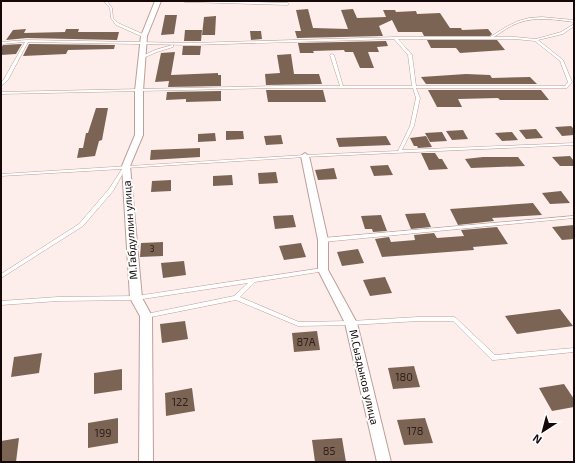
<svg xmlns="http://www.w3.org/2000/svg" width="575" height="463" font-family="'Exo 2',sans-serif">
<style>
.building{fill:#7c6455}
.lines{fill:none;stroke-linecap:round;stroke-linejoin:round}
.service-casing{stroke:#be9e99;stroke-width:1}
.minor-casing{stroke:#be9e99;stroke-width:2}
.service{fill:#fff;fill-rule:evenodd}
.minor{fill:#fff;fill-rule:evenodd}
.labels{text-anchor:middle;stroke-width:4;stroke-linejoin:round;paint-order:stroke}
.number-label{font-size:9px;fill:#2e201b}
.street-label{font-size:11px;fill:#140908;stroke:#fff}
.near-number-label{font-size:11px;fill:#2e201b}
</style>
<rect width="100%" height="100%" fill="#fdeeec"/>
<path class="building" d="M308 9 313 28 348 29 341 10 353 9 357 18 386 17 383 10H395L396 12 416 11 417 14 440 13 450 28H461L462 30 488 29 492 34 490 36H424L422 32H398L392 20 379 26 383 36 297 38 295 31H301L296 10Z
M165 15H177L174 34 161 35Z
M216 16 215 35H202L204 17Z
M26 29 24 33 65 32 66 29H79L78 32H119L117 40 27 38 6 40 13 30Z
M185 30H202L201 41H184Z
M250 31H261L262 39 251 40Z
M427 40H497L505 50 460 53 456 48H431Z
M386 41 388 46 377 47 379 52H368L374 68H360L353 52H345L344 50 313 51 314 53H300L298 43Z
M22 44 16 54 1 55V48L3 45Z
M29 44 115 45 114 49 68 50 66 54 23 56Z
M183 46H201L200 55H182Z
M175 52 171 75 218 73V75H221V86L168 87 169 81 155 82 161 53Z
M291 54 294 74H319L322 84 266 85 265 74 280 73 277 55Z
M466 74 490 75 492 78 530 77 537 84H426L421 77Z
M266 90H323L326 102H268Z
M428 90H541L549 100H500L498 98 458 99 462 107H437Z
M221 91V101L186 102V99L166 100 167 92Z
M96 108H108L102 140 99 141 95 156 77 158 79 148H83L86 133H88Z
M571 126 574 129V135L562 136 555 127Z
M536 129 543 138 526 139 519 130Z
M463 130 468 139 452 140 446 131Z
M226 131H243L244 139 226 140Z
M442 132 447 141 430 142 425 133Z
M512 132 518 140 502 141 495 133Z
M215 133 216 141 198 142V134Z
M281 135 283 144 266 145 264 136Z
M386 136 391 145 339 147 336 138Z
M426 136 432 147 418 148 417 146H414L410 138Z
M200 148V157L150 160 151 150Z
M421 153H435L439 159H442L448 169 429 170Z
M570 156 574 161V166H560L552 157Z
M483 157H518L525 166 471 168 465 159Z
M388 165 393 175 374 176 370 166Z
M334 168 337 179 318 180 315 170Z
M276 172 278 183 259 184 258 173Z
M232 175 233 185 213 186V176Z
M171 180V191L151 192 152 181Z
M561 191 570 203 550 204 542 193Z
M533 203 542 215 492 218 494 221 458 225 450 209Z
M425 213 431 227 411 229 405 214Z
M293 215 296 227 275 229 273 216Z
M381 215 387 231 373 232 372 229H365L361 216Z
M574 225V239L562 240 552 227Z
M497 227 508 244 473 247 474 250 382 257 375 239 389 237 391 242 415 240 414 235 434 233 437 238 464 236 461 230Z
M163 242V256L140 257 141 243Z
M301 243 306 257 284 260 279 246Z
M358 249 364 263 342 266 337 252Z
M184 261 186 275 163 278 161 263Z
M385 277 392 293 370 296 363 280Z
M560 309 573 326 517 334 505 316Z
M185 321 188 339 162 343 160 324Z
M317 331 320 350 294 352 292 333Z
M42 353 39 373 11 377 14 357Z
M414 366 420 387 393 389 388 368Z
M122 369V390L94 394V373Z
M564 384 574 399V407L552 411 539 388Z
M192 388 195 411 166 416 165 393Z
M118 418V443L88 448V423Z
M425 418 433 443 404 445 397 420Z
M19 438 16 462H1V441Z
M342 438 346 462H315L312 440Z"/>
<g class="lines">
<g class="service-casing">
<path id="service" d="M104 1H107L112 8 113 18 118 23 145 35V37H143L116 25 111 18 110 8Z
M184 1H214L288 3 289 4 288 5 185 2Z
M542 17 574 20V22C556 20 536 16 518 23 509 26 502 32 494 37H515L536 39 561 32 574 24V26L563 34 538 40 563 60 572 82 567 88H416L420 98 414 126 402 150 574 143V145L305 157 126 168 113 191 83 226 1 278V274L79 224 109 189 122 169 1 176V174L305 155 398 151 410 126 416 98 413 88H277L1 94V92L277 86H340L330 55 332 54 334 55 343 86H412L408 55 394 39 191 45 28 42 8 80 1 86V83L4 79 25 42 1 44V42L27 40 191 43 395 37H490L506 27 518 21 529 18ZM398 39H515L535 41 560 61 568 82 565 86H416L412 55Z
M172 45H173V47L157 52 143 58 140 57 155 50Z
M574 216V218L323 242 320 240 323 238Z
M323 268 325 269 326 270 325 271 255 282 240 297 299 322 351 321 418 317H454L456 318 495 355 574 348V352L494 360H492L453 321H418L351 325 298 326 236 300 146 318 144 317 143 316 144 315 146 314 234 296 248 283 136 300 58 301 1 305V301L58 297 136 296Z"/>
</g>
<g class="minor-casing">
<path id="minor" d="M155 1H161L147 36 143 91V135L130 166 142 298 152 316 153 462H139L140 316 130 298 122 166 135 135V91L141 36Z
M305 153 309 156 328 240V270L357 323 391 462H377L345 323 318 270V240L301 156Z"/>
</g>
<use href="#service" class="service"/>
<use href="#minor" class="minor"/>
</g>
<g class="labels">
<g class="number-label">
<text x="152" y="252">3</text>
</g>
<g class="street-label">
<text transform="translate(130 230) rotate(-94)" y="4">М.Габдуллин улица</text>
<text transform="translate(364 377) rotate(77)" y="4">М.Сыздыков улица</text>
</g>
<g class="near-number-label">
<text x="306" y="346">87А</text>
<text x="404" y="381">180</text>
<text x="180" y="406">122</text>
<text x="415" y="435">178</text>
<text x="103" y="437">199</text>
<text x="329" y="455">85</text>
</g>
</g>
<rect width="575" height="463" fill="none" stroke="#140908" stroke-width="4"/>
<g transform="translate(543 431) rotate(216)" stroke="#ffffff" stroke-width="3" paint-order="stroke">
<path d="M0-3L7 15L0 10L-7 15Z" fill="#140908"/>
<text y="-6" font-size="11" font-weight="bold" text-anchor="middle" fill="#140908">N</text>
</g>
</svg>
